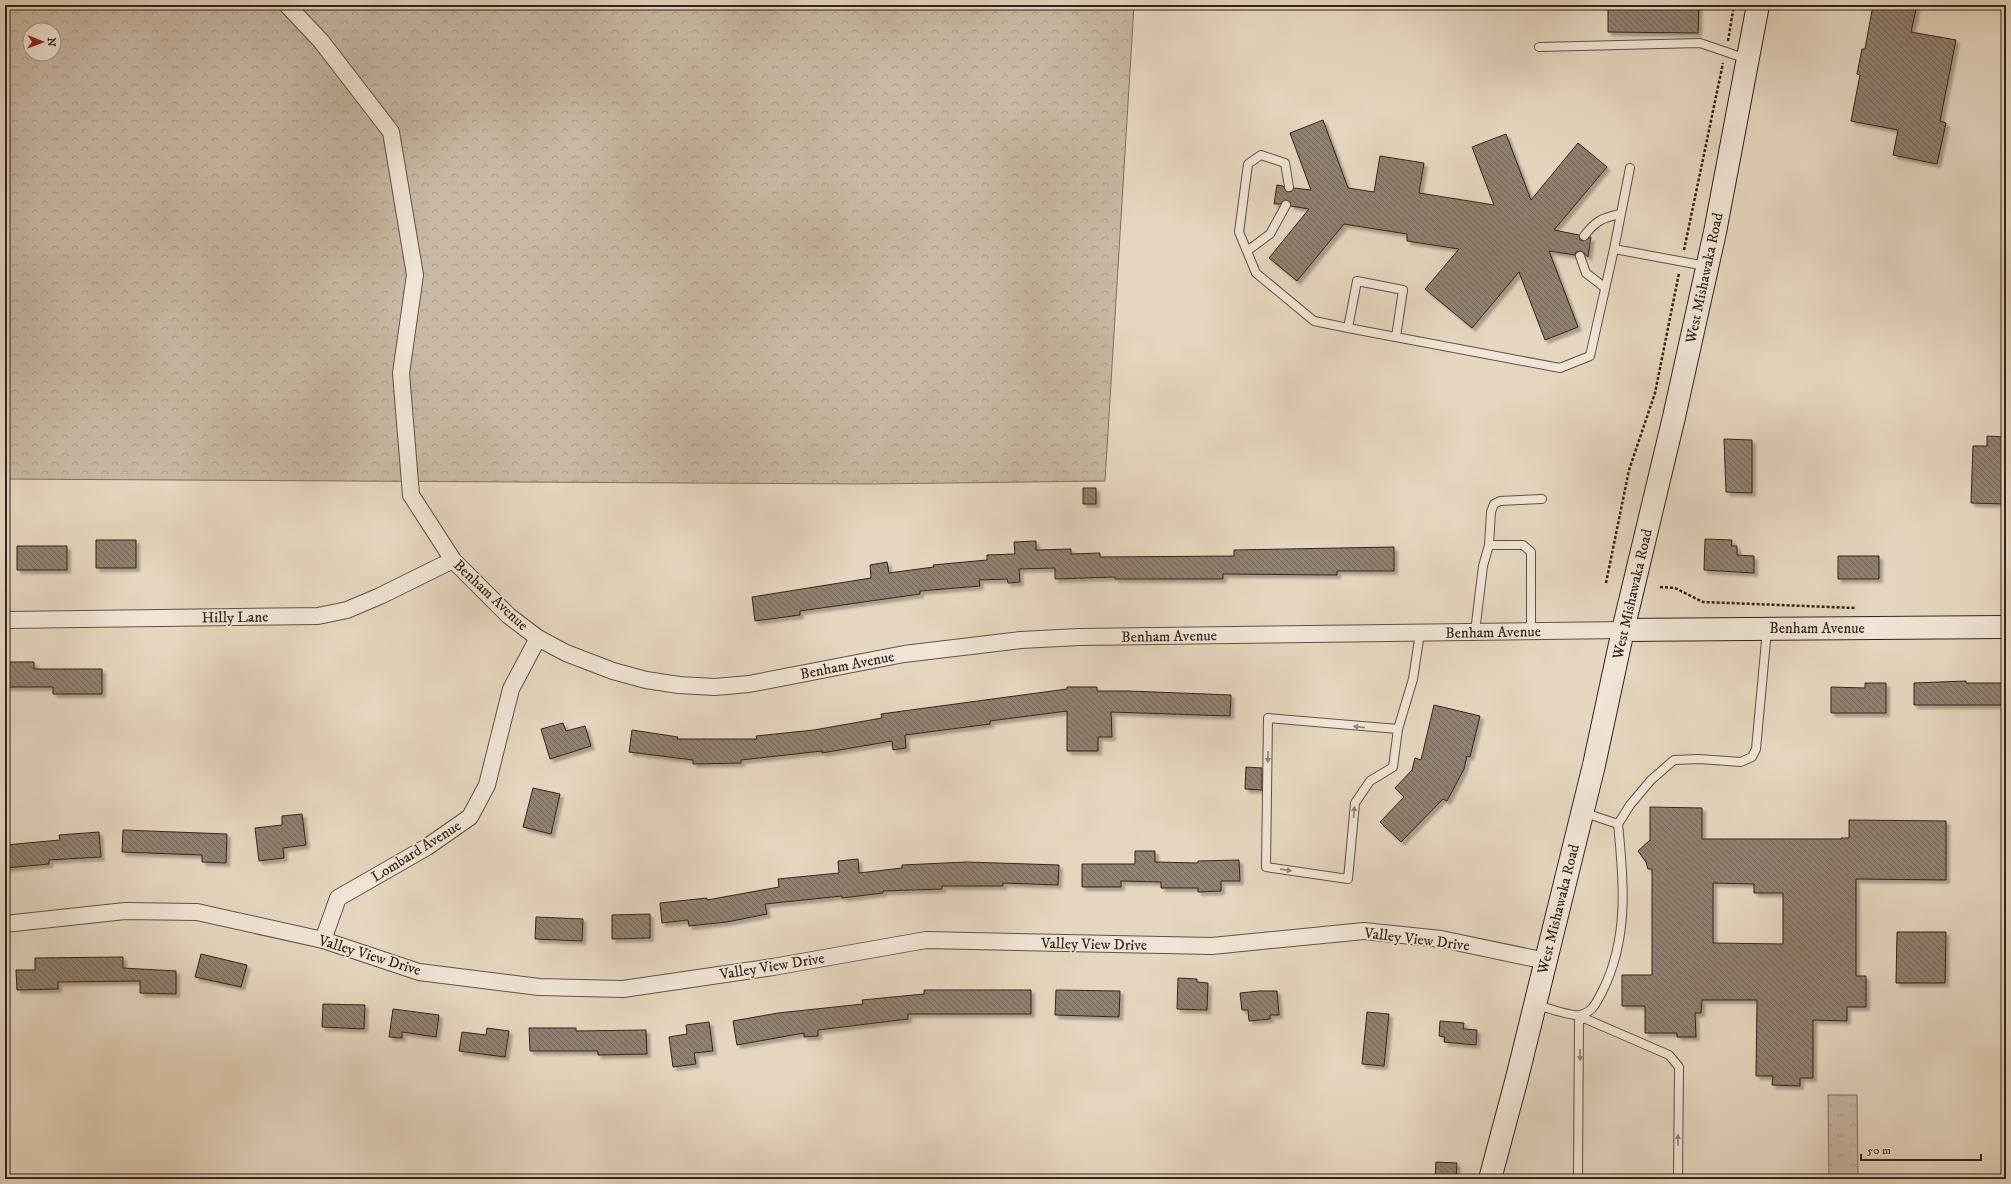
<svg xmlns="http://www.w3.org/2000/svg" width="2011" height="1184" font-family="'IM FELL DW Pica',serif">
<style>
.forest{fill:url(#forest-crowns);stroke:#7e6e60;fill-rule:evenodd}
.park{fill:url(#park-tufts);stroke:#7e6e60}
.building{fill:url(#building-back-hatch);stroke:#33231c;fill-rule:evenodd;filter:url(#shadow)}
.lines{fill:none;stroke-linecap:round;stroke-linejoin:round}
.lane-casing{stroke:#605045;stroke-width:10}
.street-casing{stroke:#605045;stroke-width:18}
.secondary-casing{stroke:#33231c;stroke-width:24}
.path{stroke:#33231c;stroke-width:2.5;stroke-dasharray:3 2;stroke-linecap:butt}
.lane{stroke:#efe4d5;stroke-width:8}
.street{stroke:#efe4d5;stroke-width:16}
.secondary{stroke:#efe4d5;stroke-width:22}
.oneway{fill:#918478}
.labels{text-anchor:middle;stroke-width:3.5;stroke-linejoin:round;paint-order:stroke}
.street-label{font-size:15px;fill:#33231c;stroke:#efe4d5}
</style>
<defs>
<pattern id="forest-crowns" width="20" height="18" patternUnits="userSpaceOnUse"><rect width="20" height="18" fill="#c8b8a3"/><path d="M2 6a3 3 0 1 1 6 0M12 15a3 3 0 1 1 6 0" fill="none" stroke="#ac9e8c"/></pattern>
<pattern id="park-tufts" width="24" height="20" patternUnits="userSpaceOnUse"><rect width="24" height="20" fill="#c8b8a3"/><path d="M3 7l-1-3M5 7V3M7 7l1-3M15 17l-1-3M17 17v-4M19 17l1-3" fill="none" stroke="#ac9e8c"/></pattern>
<pattern id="building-back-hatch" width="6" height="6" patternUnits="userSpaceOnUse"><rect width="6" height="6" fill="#908071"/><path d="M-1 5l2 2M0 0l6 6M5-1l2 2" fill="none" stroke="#76685c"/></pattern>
<filter id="shadow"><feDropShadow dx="3.5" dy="3.5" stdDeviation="1" flood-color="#0004"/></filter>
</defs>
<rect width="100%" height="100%" fill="#e6d6bf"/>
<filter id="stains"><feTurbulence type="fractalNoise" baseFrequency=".005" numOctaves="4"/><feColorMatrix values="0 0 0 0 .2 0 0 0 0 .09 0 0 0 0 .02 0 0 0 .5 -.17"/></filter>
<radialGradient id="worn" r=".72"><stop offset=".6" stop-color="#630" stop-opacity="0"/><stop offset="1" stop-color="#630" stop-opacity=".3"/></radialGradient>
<path class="forest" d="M5 5H1134L1105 481 868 484 5 479ZM30 30H54V54H30Z"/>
<path class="park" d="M1828 1095H1857L1858 1179H1829Z"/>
<path class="building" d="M1608 5H1699L1698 33 1608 32Z
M1873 5H1917L1911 32 1956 40 1940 121 1946 123 1937 164 1893 155 1898 130 1851 121 1860 75 1857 74 1862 49H1865Z
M1323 120 1348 188 1374 192 1380 156 1424 163 1419 193 1494 205 1472 147 1506 134 1531 200 1578 143 1607 167 1554 230 1579 235 1580 240 1583 241 1591 237 1588 257 1581 251 1576 252 1575 255 1549 251 1578 327 1545 340 1519 272 1472 328 1425 289 1459 249 1407 241V234L1344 224 1297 281 1269 258 1309 209 1291 206 1290 202 1286 200 1280 204H1274L1277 185 1283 186 1287 192 1292 191 1294 188 1311 190 1290 133Z
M1987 436 2006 437V504L1971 503 1973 446H1987Z
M1724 439 1752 440V493L1726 492Z
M1083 488H1096V504H1083Z
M1705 539 1732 540 1731 546H1737V555L1754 556V573L1704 570Z
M96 540H136V568H96Z
M1036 541V550L1071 549V554L1100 553V557L1234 556V550L1394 547V571H1337V575L1223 574V579H1115V577L1055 579V568L1019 569 1020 582 1008 583 1007 579 979 580 980 586 920 591V594L800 611V615L755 621 752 597 871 578 870 565 887 562 889 573 934 567 933 565 987 560V555L1015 554 1014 542Z
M17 546H67V570H17Z
M1838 556H1879V579H1838Z
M5 662H34V669H102V694H53V687H5Z
M1966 681V683H2006V705H1914V683Z
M1865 683H1886V713H1831V687L1865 688Z
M1067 687H1097V691H1129L1231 695 1230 716 1111 712 1112 737H1098V751H1067V711L990 721V724L905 735 906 748 893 750 892 741 822 753V751L741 760V763L693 764V760L629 752 632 730 678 737 677 739H757L756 736 814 730 882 718 881 714 1067 689Z
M1434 705 1480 716 1470 757 1467 756 1464 769 1447 801 1443 799 1401 842 1380 822 1404 797 1395 788 1412 770 1415 758 1421 760Z
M563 723 566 731 585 726 591 746 550 759 541 729Z
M1246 767 1262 768V790L1245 789Z
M533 788 560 794 551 834 523 827Z
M1650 807 1702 808V839H1841V838H1849V820L1946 821V880L1856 879V976H1866V1007H1847V1021L1813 1020V1078H1800V1086L1772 1085 1773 1076H1756L1757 1000H1702L1701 1013H1695L1696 1037H1677V1033H1645V1006H1622V975H1652V869H1648L1646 862 1638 851 1650 840ZM1713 883 1754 884V893H1783V944L1713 943Z
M302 814 306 845 283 848 284 858 259 861 255 828 282 825V816Z
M123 830 227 834 226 863 202 862V855L122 852Z
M99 832 101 857 49 860V864L5 868V845L60 840 59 835Z
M1135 851H1155V862L1198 863V861L1239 860 1240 881H1221V891L1198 892V888H1161V882L1121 881V887H1082V864H1135Z
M858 859 859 873 902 868V865L966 862 1059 865 1058 885 1003 883V886H942V889L883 891V893L842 898V896L765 904 767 914 727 922 689 926 688 920 662 923 660 903 707 898V900L779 887 778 879 839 873 838 861Z
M650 914V938L612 939V915Z
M536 917 583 919 582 941 535 939Z
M1897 932H1946L1945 983H1896Z
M201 954 247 965 241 987 195 977Z
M123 957V968L176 971V994L140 993V981L58 982V989L17 990 16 970H35V958Z
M1178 978 1197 979V982L1208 983 1207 1010 1177 1009Z
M924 990H1031V1014H908V1019L818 1030V1036L804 1037V1033L737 1045 733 1021 778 1013 863 1004 862 1000 924 994Z
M1056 990 1120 991 1119 1017 1055 1015Z
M1259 991H1277L1279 1015H1270V1019L1249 1021 1248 1010H1242L1240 993Z
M323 1004 365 1005 364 1029 322 1027Z
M393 1009 439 1015 436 1037 402 1032V1038L389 1037Z
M1367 1012 1389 1014 1384 1066 1362 1064Z
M1440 1021 1464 1023 1463 1029 1477 1030 1476 1045 1444 1042 1445 1037 1439 1036Z
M709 1022 713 1051 694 1053 696 1064 673 1067 669 1037 687 1034 686 1025Z
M487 1028 509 1031 505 1057 459 1051 462 1032 486 1035Z
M529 1028H576V1031L646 1030 647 1054 598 1055V1051H530Z
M1436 1162 1457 1163 1456 1179H1435Z"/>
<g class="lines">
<g class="lane-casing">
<path id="lane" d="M1539 47 1700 43 1747 59
M1289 187 1285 163 1261 155 1248 164 1239 232 1256 273 1314 321 1348 328 1560 368 1590 356 1614 249 1706 266
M1584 236C1596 221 1601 218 1620 214
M1614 249 1630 168
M1247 251 1270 234 1286 205
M1580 256 1586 273 1604 287
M1348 328 1357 281 1403 290 1396 337
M1489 545 1491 512 1494 504 1500 501 1542 499
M1475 632 1483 566 1489 545H1523L1531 552V631
M1398 729 1268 718 1266 867 1348 879 1355 803 1370 781 1393 767 1398 729 1413 679 1420 633
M1618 824 1630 805 1651 780 1674 760 1699 759 1741 762 1752 757 1756 749 1767 630
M1536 1005C1545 1007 1572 1017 1580 1015 1593 1012 1596 1003 1602 992 1629 939 1624 882 1618 824L1582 812
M1578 1179 1579 1016 1669 1055 1679 1067 1678 1179"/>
</g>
<g class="street-casing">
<path id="street" d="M287 5 321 41 391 132 415 275 401 373 411 495 453 560 509 616 538 638 566 653 613 671 646 680 679 685 715 687 749 684 904 654 1021 640 1079 637 1623 630
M5 620 318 616 347 610 380 596 453 560
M5 924 125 911 197 912 323 940 419 972 539 987 623 989 773 967 926 940 1212 946 1364 931 1441 939 1546 961
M323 940 338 898 427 847 470 817 487 785 511 689 538 638"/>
</g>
<g class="secondary-casing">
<path id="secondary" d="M1623 630 2006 627
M1490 1179 1517 1078 1594 765 1623 630 1674 417 1715 232 1758 5"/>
</g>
<path class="path" d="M1728 41 1734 5
M1684 250 1723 63
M1606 583 1629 470 1655 393 1679 273
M1660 587 1675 588 1703 602 1856 608"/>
<use href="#lane" class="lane"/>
<use href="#street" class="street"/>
<use href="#secondary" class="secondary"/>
</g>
<defs><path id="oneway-solid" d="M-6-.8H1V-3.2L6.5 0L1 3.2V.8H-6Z"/></defs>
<g class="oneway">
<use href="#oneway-solid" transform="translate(1359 727) rotate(-174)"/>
<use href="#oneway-solid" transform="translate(1268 757) rotate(91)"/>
<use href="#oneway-solid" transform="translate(1354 812) rotate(-85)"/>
<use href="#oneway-solid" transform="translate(1286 870) rotate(8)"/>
<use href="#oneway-solid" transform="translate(1580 1055) rotate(89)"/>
<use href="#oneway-solid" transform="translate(1678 1140) rotate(-90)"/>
</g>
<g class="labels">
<g class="street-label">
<text transform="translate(1704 278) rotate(-78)" y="5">West Mishawaka Road</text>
<text transform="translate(1632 594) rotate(-77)" y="5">West Mishawaka Road</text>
<text transform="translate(491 595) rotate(43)" y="5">Benham Avenue</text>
<text transform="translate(235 617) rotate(-1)" y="5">Hilly Lane</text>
<text x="1817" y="633">Benham Avenue</text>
<text transform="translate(1493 632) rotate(-1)" y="5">Benham Avenue</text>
<text transform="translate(1169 636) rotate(-1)" y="5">Benham Avenue</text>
<text transform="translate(847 665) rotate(-11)" y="5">Benham Avenue</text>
<text transform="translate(416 851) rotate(-32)" y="5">Lombard Avenue</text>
<text transform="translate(1558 909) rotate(-76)" y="5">West Mishawaka Road</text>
<text transform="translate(1417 939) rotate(7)" y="5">Valley View Drive</text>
<text transform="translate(1094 944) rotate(1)" y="5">Valley View Drive</text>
<text transform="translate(370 955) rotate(17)" y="5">Valley View Drive</text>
<text transform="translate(772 966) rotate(-9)" y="5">Valley View Drive</text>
</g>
</g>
<rect width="2011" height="1184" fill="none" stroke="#e6d6bf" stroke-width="20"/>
<rect x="6" y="6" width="1999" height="1172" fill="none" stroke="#33231c" stroke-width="2"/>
<rect x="10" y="10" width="1991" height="1164" fill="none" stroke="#33231c"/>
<g transform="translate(42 42) rotate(91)"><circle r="19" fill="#efe4d5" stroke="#a4978b"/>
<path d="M0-3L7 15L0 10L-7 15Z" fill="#8f2418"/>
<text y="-6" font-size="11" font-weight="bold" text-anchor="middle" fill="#33231c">N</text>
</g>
<path d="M1861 1154v6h120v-6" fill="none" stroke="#33231c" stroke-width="2"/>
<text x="1867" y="1154" font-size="12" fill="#33231c" stroke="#efe4d5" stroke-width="3" paint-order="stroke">50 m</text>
<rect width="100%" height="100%" filter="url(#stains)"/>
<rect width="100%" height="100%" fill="url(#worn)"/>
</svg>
